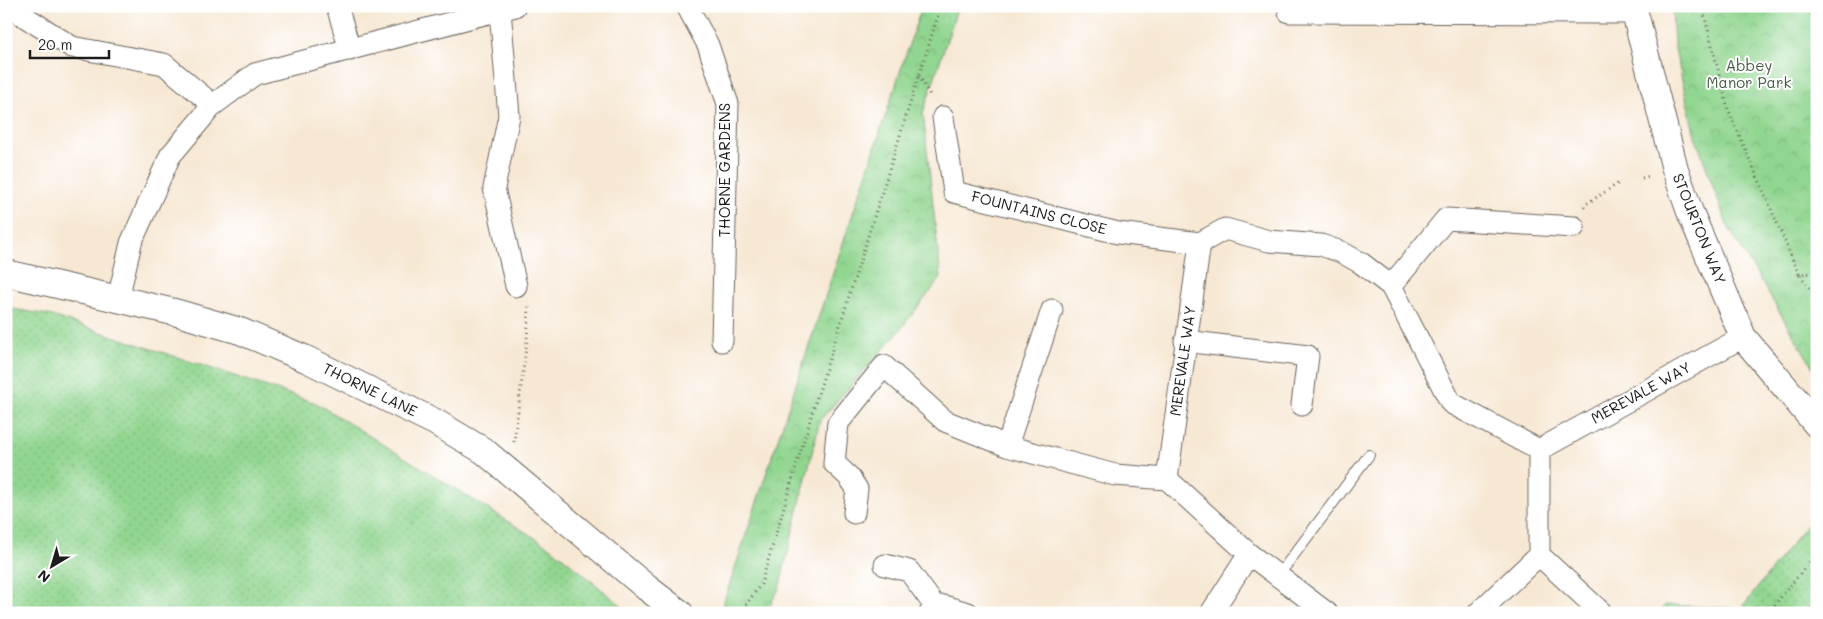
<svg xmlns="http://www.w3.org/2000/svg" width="1823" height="619" font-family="Mali,sans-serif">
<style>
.grass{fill:url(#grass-dots);stroke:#567956}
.park{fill:url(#park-crowns);stroke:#567956}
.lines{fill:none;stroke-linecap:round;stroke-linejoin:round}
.service-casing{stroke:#69635c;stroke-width:12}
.minor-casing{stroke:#69635c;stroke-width:23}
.tertiary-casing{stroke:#69635c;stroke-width:28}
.path{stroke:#69635c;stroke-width:3;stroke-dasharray:1 4;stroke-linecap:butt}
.service{stroke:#fff;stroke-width:10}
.minor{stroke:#fff;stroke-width:21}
.tertiary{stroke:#fff;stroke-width:26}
.labels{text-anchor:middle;stroke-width:4;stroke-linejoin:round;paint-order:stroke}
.park-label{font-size:15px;fill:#455d45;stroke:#fff}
.street-label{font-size:15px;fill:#1c1c1c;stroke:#fff}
</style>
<defs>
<pattern id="grass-dots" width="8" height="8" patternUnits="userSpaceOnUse" patternTransform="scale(1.25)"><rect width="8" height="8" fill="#91d690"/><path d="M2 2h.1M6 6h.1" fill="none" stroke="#7cb77c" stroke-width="1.8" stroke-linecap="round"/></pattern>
<pattern id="park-crowns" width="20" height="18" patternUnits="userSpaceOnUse" patternTransform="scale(1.25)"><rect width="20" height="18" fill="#91d690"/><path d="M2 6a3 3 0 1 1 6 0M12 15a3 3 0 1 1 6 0" fill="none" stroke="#7cb77c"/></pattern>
</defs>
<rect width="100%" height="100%" fill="#fff"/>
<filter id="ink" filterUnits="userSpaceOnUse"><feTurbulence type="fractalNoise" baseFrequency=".02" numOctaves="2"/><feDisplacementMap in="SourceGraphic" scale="10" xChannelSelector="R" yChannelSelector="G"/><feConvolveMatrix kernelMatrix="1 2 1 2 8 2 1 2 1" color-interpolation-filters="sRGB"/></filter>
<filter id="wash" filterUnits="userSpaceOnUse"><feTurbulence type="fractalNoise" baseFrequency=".0096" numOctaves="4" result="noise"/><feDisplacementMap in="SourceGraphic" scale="20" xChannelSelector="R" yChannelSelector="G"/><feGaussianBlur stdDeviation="1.12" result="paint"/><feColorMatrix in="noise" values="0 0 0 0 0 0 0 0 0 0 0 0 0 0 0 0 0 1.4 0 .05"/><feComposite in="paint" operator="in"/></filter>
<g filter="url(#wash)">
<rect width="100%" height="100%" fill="#f7e8d4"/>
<path class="grass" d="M6 308 49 315 316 403 553 549 630 613H6Z
M1817 511V613H1658L1665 605 1742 608Z"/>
<path class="park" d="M922 6H958L923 113 941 278 895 336 820 420 779 589 765 613H720Z
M1672 6H1817V374L1727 225 1695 136 1674 45Z"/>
</g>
<g filter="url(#ink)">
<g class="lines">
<g class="service-casing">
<path id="service" d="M1278 576 1369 455"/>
</g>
<g class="minor-casing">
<path id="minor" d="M16 6 19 13 72 47 164 64 213 105
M337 6 350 50
M687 6 708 45 728 104 722 341
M1290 6 1289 12 1635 13
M500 10 509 116 494 188 516 286
M943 117 954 192 1118 233 1200 243
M1391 286 1446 219 1574 227
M118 299 131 243 170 156 213 105 255 74 515 6
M1185 341 1308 356 1302 405
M1007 446 1052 310
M1539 450 1743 337
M1167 479 1200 243 1225 229 1269 241 1321 245 1341 252 1361 263 1391 286 1451 403 1539 450V555L1478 613
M1167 479 1249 554 1327 613
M854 513 857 489 849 477 834 463 838 423 884 366 945 421 1007 446 1115 475 1167 479
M1539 555 1602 613
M885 565 909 571 937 609
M930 613 944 606 968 613
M1211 613 1249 554"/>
</g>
<g class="tertiary-casing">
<path id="tertiary" d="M1635 6V13L1675 169 1690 212 1743 337 1817 425
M6 273 178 313 240 331 306 359 435 422 484 451 647 588 680 613"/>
</g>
<path class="path" d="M1239 6 1266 9
M1702 6 1728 109 1799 274 1817 273
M919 76 931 97
M1642 178 1650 176
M1584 207 1586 204 1619 183
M1800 275 1817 298
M514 442 527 340 529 306
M740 613 761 584 813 410 941 6
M1768 613 1817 553"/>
<use href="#service" class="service"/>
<use href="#minor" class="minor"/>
<use href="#tertiary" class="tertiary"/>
</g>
</g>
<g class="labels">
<g class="park-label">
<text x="1749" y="71">Abbey<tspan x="1749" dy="17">Manor Park</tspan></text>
</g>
<g class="street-label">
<text transform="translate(725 170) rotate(-90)" y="5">THORNE GARDENS</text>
<text transform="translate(1039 213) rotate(14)" y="5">FOUNTAINS CLOSE</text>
<text transform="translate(1699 229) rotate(68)" y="5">STOURTON WAY</text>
<text transform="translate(1183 361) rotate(-82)" y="5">MEREVALE WAY</text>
<text transform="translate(370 390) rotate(26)" y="5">THORNE LANE</text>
<text transform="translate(1641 393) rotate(-29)" y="5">MEREVALE WAY</text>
</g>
</g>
<rect width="1823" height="619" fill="none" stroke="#fff" stroke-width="25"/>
<g transform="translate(52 566) rotate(218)" stroke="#ffffff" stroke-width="4" paint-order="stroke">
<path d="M0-4L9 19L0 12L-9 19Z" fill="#1c1c1c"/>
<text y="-8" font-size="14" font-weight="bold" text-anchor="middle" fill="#1c1c1c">N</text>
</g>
<path d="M30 50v8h79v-8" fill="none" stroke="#1c1c1c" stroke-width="2.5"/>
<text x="38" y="50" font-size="15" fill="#1c1c1c" stroke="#ffffff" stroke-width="4" paint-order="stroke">20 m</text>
</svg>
